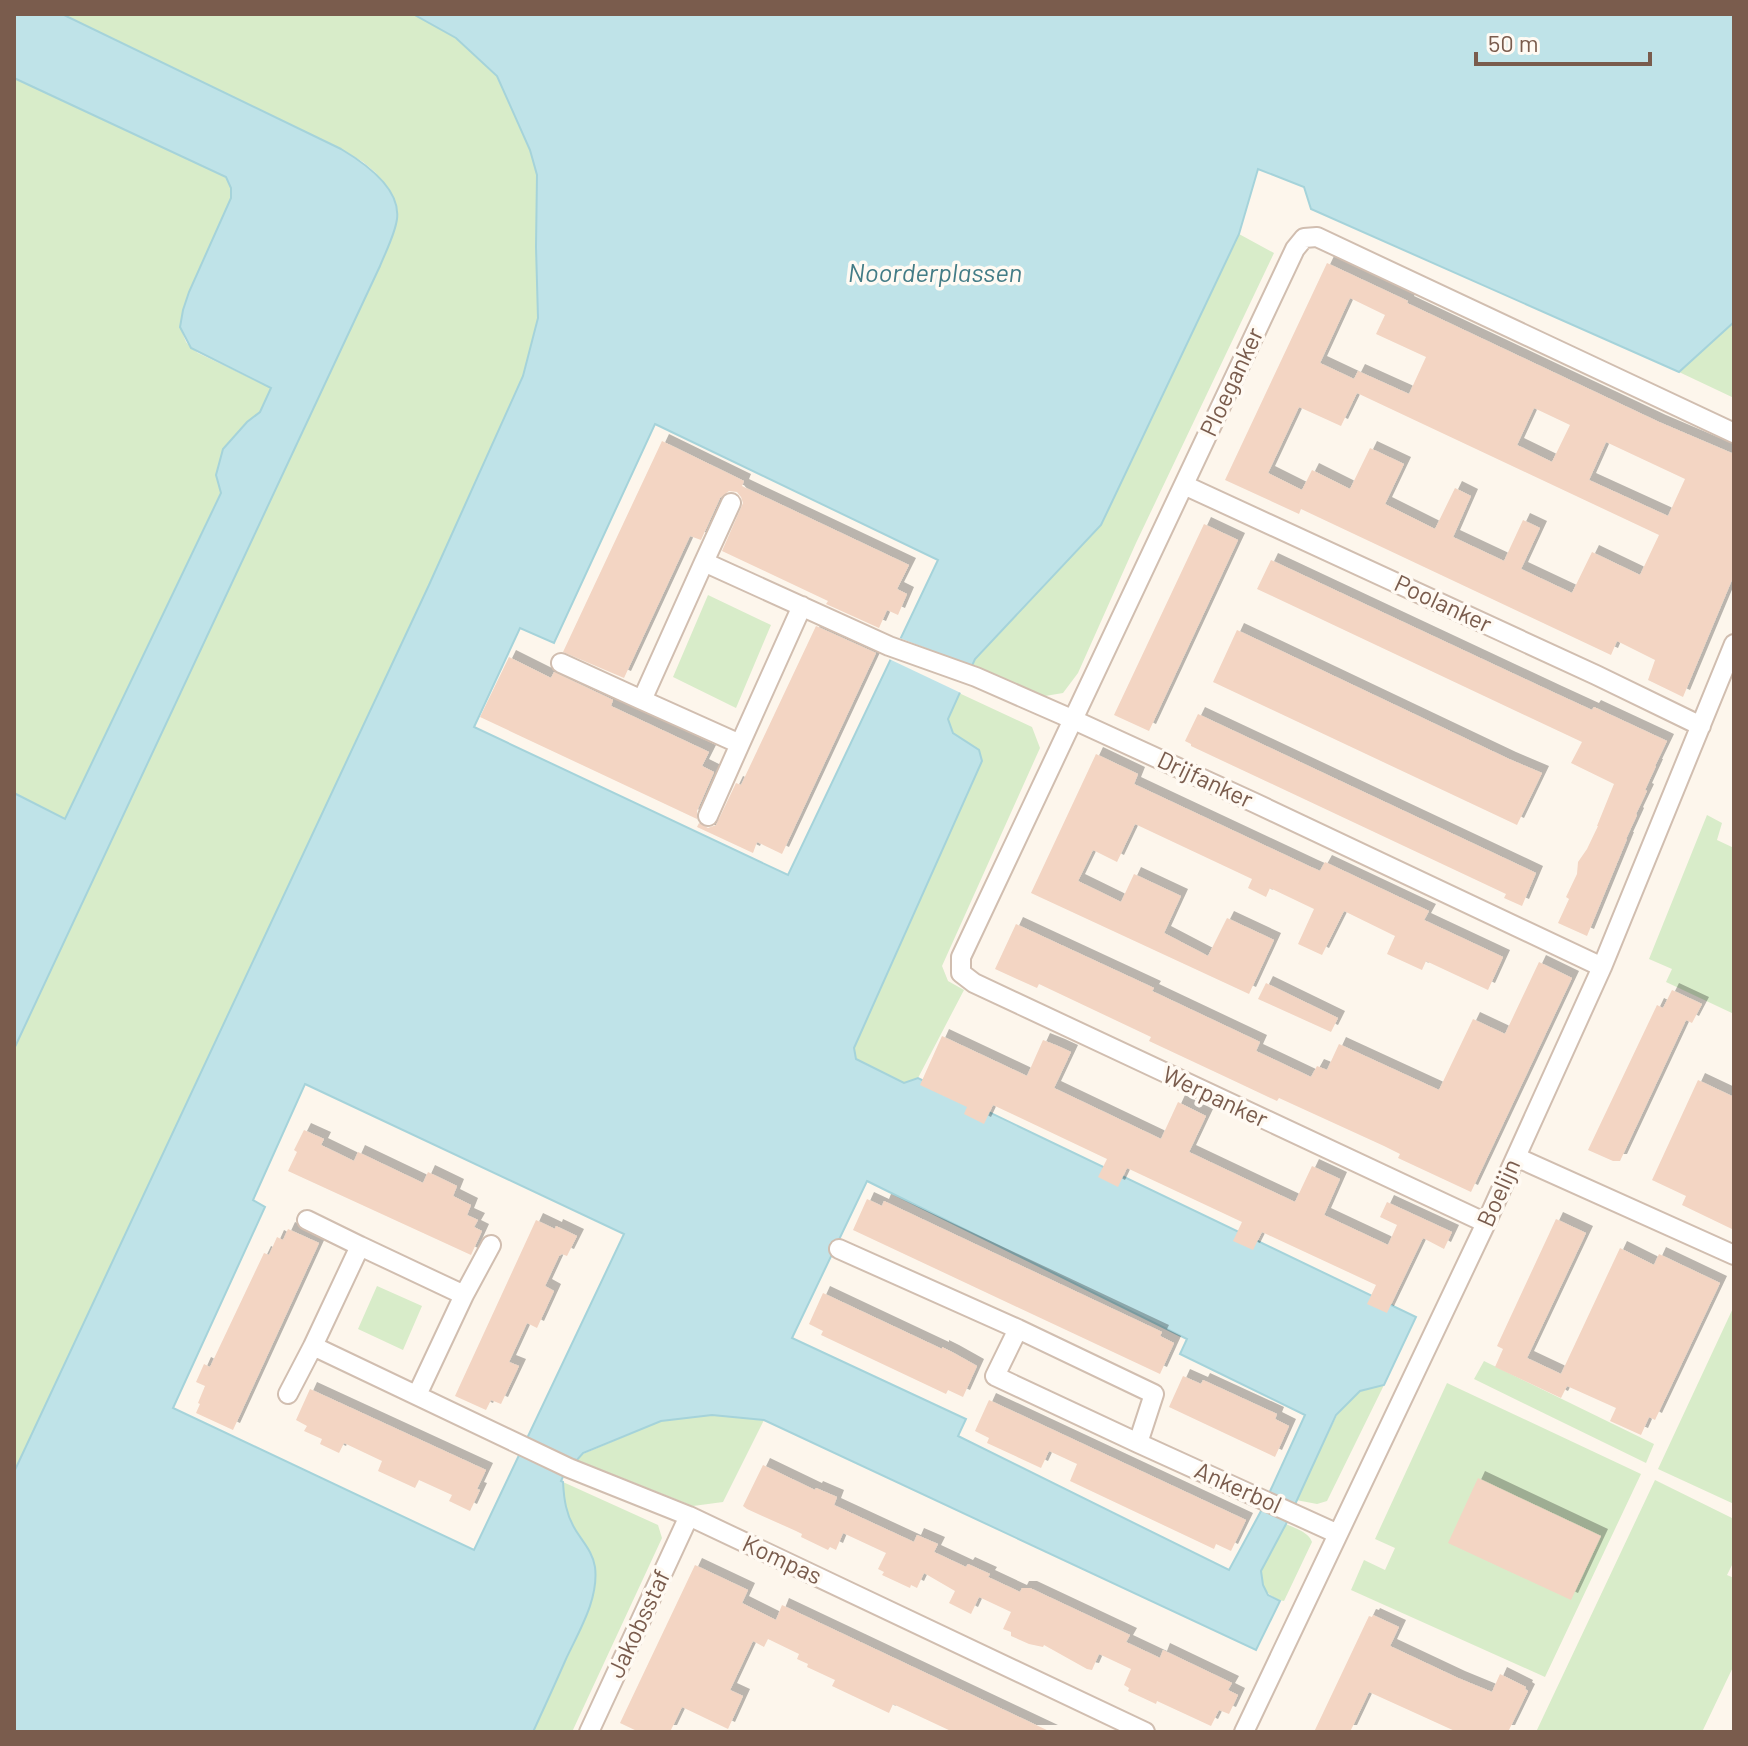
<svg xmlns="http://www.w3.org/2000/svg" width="1748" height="1746" font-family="Barlow,sans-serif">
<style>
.green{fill:#d8ecc9}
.water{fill:#bfe3e8;stroke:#a5d3da;stroke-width:2;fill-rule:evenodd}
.pier{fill:#fdf6ec}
.building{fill:#f3d5c3;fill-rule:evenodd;filter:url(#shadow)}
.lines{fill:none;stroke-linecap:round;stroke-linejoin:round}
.street-casing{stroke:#d1beb0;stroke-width:22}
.street{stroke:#fff;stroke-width:18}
.labels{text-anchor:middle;stroke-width:7;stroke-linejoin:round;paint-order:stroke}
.street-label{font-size:24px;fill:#7a5c4d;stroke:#fffaf3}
.water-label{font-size:26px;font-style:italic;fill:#437c86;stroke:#fffaf3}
</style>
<defs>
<filter id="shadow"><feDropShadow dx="7" dy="-7" stdDeviation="0" flood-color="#0004"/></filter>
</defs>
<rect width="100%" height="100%" fill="#fdf6ec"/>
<path class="green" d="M62 14H413L456 38 497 76 530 150 537 175 536 247 538 318 523 376 429 585 14 1472V1049L380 266 397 217 376 173 363 162 341 149Z
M14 78 226 177 231 188V198L189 292 180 327 186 342 191 348 198 353 271 388 260 413 247 422 223 449 216 475 221 492 65 819 14 793Z
M1239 234 1274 253 1136 543 1078 673 1063 693 1045 696 972 664 975 659 1101 525Z
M1734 322V398L1679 372Z
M708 595 771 625 736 708 673 677Z
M959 693 1032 727 1040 748 942 966 948 981 964 990 918 1078 904 1083 856 1059 854 1048 982 761 979 750 953 733 948 719Z
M1707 815 1722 823 1717 840 1734 848V1014L1666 982 1672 969 1649 959Z
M377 1286 422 1306 403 1350 358 1329Z
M1734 1306V1504L1658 1469Z
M1484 1361 1654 1444 1646 1463 1474 1379Z
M1447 1383 1641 1474 1545 1677 1351 1590 1364 1560 1385 1570 1395 1548 1375 1539Z
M1384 1385 1327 1501 1317 1504 1296 1500 1337 1415 1360 1391Z
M712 1415 764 1420 723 1502 693 1506 577 1460 583 1454 661 1421Z
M1655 1480 1734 1519V1561L1727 1575 1734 1578V1665L1702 1732H1536Z
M563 1482 658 1525 662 1538 572 1732H533L584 1621 595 1589 585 1543 577 1532 569 1517 564 1501Z
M1286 1524C1294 1528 1309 1532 1312 1542L1284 1601C1270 1599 1257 1585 1262 1570 1266 1555 1279 1538 1286 1524Z"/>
<path class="water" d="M14 14H62L341 149C363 162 401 188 397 219 395 234 386 251 380 266L14 1049V793L65 819 221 493 216 475 223 449 247 422 260 412 271 388 191 348 180 327 183 310 189 292 231 198V188L226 177 14 78Z
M413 14H1734V322L1679 372 1311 209 1304 187 1258 169 1239 234 1101 525 975 659 948 719 953 733 979 750 982 761 854 1048 856 1059 904 1083 918 1078 1416 1317 1384 1385 1360 1391 1336 1415 1286 1524 1261 1571 1263 1585 1268 1595 1280 1601 1256 1650 764 1420 712 1415 661 1421 583 1453 577 1460 571 1459 561 1481 563 1482C564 1500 566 1514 575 1529 582 1541 593 1552 595 1567 599 1599 579 1631 566 1659 555 1684 544 1708 533 1732H14V1472L429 585 523 376 538 318 536 247 537 175 530 150 497 76 456 38ZM655 424 938 560 788 875 474 727 520 628 554 643ZM305 1084 624 1234 474 1550 173 1408 265 1207 253 1200ZM867 1181 1187 1339 1180 1354 1305 1415 1261 1511 1229 1570 958 1436 966 1419 792 1338Z"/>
<path class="pier" d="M897 637 975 667 963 694 887 658Z"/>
<path class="building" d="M1327 263 1408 301 1407 303 1659 422 1734 454V575L1683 697 1648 680 1655 660 1617 641 1611 655 1301 509 1299 514 1225 480ZM1350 298 1385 315 1376 334 1426 357 1409 394 1358 371 1354 379 1320 363ZM1357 393 1659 535 1640 575 1592 552 1572 593 1521 569 1540 528 1523 520 1504 561 1453 537 1471 496 1455 488 1435 529 1385 504 1404 464 1370 448 1350 489 1312 470 1302 490 1268 473 1299 407 1341 426ZM1534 408 1570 425 1552 462 1517 445ZM1606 442 1685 479 1668 516 1589 480Z
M662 441 744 481 742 486 909 565 897 589 907 594 898 615 887 610 879 628 826 604 828 601 722 551 743 503 741 497 737 492 729 491 720 498 701 540 690 536 624 678 563 652Z
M1204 524 1238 540 1149 731 1114 715Z
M1271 560 1555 693 1592 710 1594 707 1667 741 1655 766H1656L1645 790 1647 791 1636 814 1637 815 1626 839H1627L1587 936 1558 923 1569 899 1566 897 1577 874 1578 862 1587 849 1598 826H1597L1614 784 1571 763 1582 742 1257 589Z
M816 626 876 653 782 854 757 842 753 853 697 827 699 823 708 828 716 825 736 783 741 785Z
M1237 630 1509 759 1542 773 1517 825 1213 682Z
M509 657 551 678 554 672 613 700 611 706 709 752 702 766 714 772 697 811V819L480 717Z
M1198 714 1536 873 1522 906 1504 898 1506 894 1191 746V744L1185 741Z
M1096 754 1138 774 1134 784 1311 867 1320 871 1325 862 1429 911 1424 920 1503 957 1488 990 1426 961 1422 970 1387 954 1395 936 1344 911 1322 955 1298 944 1314 909 1270 888 1266 897 1248 888 1252 879 1135 824 1117 862 1093 850 1078 881 1121 902 1134 874 1181 896 1164 933 1208 956 1227 918 1274 940 1249 994 1031 893Z
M1016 924 1154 988 1152 991 1260 1042 1256 1051 1311 1077 1317 1066 1327 1070 1339 1044 1439 1090 1473 1019 1505 1034 1539 962 1572 978 1471 1192 1398 1158 1400 1154 1384 1146 1279 1098 1277 1101 1228 1078 1149 1041 1151 1037 1039 984 1037 988 995 969Z
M1266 983 1338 1018 1331 1032 1258 999Z
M1672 990 1702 1004 1692 1023 1686 1020 1620 1161H1613L1588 1150 1657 1005 1663 1008Z
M942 1036 1027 1076 1043 1040 1058 1046 1071 1052 1054 1088 1161 1139 1178 1102 1206 1116 1189 1152 1295 1202 1312 1166 1340 1179 1324 1215 1388 1245 1397 1225 1380 1217 1387 1202 1452 1232 1444 1249 1423 1238 1387 1313 1367 1304 1376 1285 1262 1232 1253 1250 1233 1241 1242 1222 1127 1168 1118 1187 1098 1177 1107 1159 993 1105 984 1124 964 1114 967 1107 920 1085Z
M1698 1080 1734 1097V1230L1682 1205 1686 1196 1652 1180Z
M304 1130 324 1139 321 1145 354 1161 358 1152 423 1183 428 1172 457 1186 453 1196 471 1205 467 1215 478 1220 474 1227 482 1231 471 1255 288 1171 297 1152 294 1150Z
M867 1199 882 1206 884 1201 1162 1332 1160 1336 1174 1343 1160 1374 853 1230Z
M1556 1219 1586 1233 1527 1358 1561 1374 1620 1248 1654 1265 1659 1254 1720 1283 1655 1420 1649 1417 1641 1435 1610 1421 1616 1408 1567 1386 1561 1398 1495 1367 1503 1349 1497 1346Z
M536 1220 555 1229 556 1226 577 1236 567 1256 562 1254 559 1256 545 1286 554 1291 537 1328 527 1323 509 1362 519 1366 501 1404 491 1400 486 1410 455 1396Z
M288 1229 319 1243 233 1430 196 1413 200 1404 198 1403 205 1386 196 1382 204 1364 210 1367 264 1253 269 1255 277 1237 283 1240Z
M823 1293 942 1349V1347L952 1352 977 1366 963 1397 948 1390 946 1394 821 1335 823 1331 809 1324Z
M1183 1376 1201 1384 1203 1380 1277 1414 1275 1419 1289 1426 1275 1457 1169 1407Z
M310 1389 486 1470 477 1489 480 1490 470 1511 449 1501 452 1495 419 1480 415 1488 378 1471 382 1461 344 1443 339 1453 320 1444 322 1439 304 1431 307 1426 296 1420Z
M989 1400 1246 1520 1231 1551 1216 1544 1214 1549 1070 1481 1077 1464 1049 1451 1041 1468 987 1443 989 1438 975 1431Z
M763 1465 815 1490 816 1488 837 1497 834 1505 914 1542 917 1535 938 1544 934 1552 966 1567 968 1564 990 1574 988 1577 1020 1592 1022 1588H1030L1130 1635 1126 1642 1160 1658 1163 1650 1232 1683 1228 1690 1238 1695 1229 1714 1219 1710 1211 1726 1157 1701 1156 1704 1128 1691 1129 1688 1124 1685 1131 1669 1099 1654 1092 1670 1087 1669 1044 1645 1043 1647 1029 1644 1011 1636V1632L1003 1629 1011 1612 979 1597 971 1614 949 1603 955 1591 924 1573 917 1588 911 1585 910 1588 882 1575 884 1572 878 1569 886 1553 843 1533 836 1550 830 1547 828 1550 801 1537 802 1534 796 1531 747 1509 743 1506Z
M1478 1478 1601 1536 1571 1600 1448 1543Z
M695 1565 748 1590 742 1603 776 1620 782 1605 1051 1732H953L893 1704 889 1713 832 1686 835 1680 807 1667 808 1664 797 1659 799 1654 768 1639 764 1647 753 1641 730 1690 743 1696 728 1729 682 1707 670 1732H639L620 1723Z
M1373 1615 1399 1627 1390 1646 1458 1678 1492 1692 1500 1674 1526 1687 1525 1689 1528 1691 1508 1732H1457L1369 1692 1350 1732H1314L1369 1616 1372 1617Z"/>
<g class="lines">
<g class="street-casing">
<path id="street" d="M1184 485 1596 675 1701 726
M704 562 731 503
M802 606 740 744 642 700 704 562 889 646 976 677 1074 720 1255 803 1602 967
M561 663 642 700
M708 816 740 744
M1516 1157 1734 1255
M307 1220 360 1246
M1486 1223 974 983 961 973V957L1295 249 1304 238 1317 237 1734 433
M839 1249 1018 1329 1154 1394 1138 1443
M464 1295 491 1245
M1018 1329 995 1376 1138 1443 1338 1534
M288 1394 313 1346
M417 1395 464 1295 360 1246 313 1346 569 1468 689 1516 1145 1732
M589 1732 689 1516
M1244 1732 1486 1223 1602 967 1734 644"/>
</g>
<use href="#street" class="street"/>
</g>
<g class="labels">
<g class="street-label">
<text transform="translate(1232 382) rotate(-65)" y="8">Ploeganker</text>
<text transform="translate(1443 604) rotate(25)" y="8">Poolanker</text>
<text transform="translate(1205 780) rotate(25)" y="8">Drijfanker</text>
<text transform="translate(1215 1097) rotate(25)" y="8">Werpanker</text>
<text transform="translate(1499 1193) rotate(-66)" y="8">Boelijn</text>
<text transform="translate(1238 1488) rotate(24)" y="8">Ankerbol</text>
<text transform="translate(782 1560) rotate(25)" y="8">Kompas</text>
<text transform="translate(639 1624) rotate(-65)" y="8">Jakobsstaf</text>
</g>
<g class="water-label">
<text x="935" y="282">Noorderplassen</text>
</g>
</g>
<rect width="1748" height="1746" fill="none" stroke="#7a5c4d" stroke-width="32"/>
<path d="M1476 52v12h174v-12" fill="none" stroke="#7a5c4d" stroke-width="4"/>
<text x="1488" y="52" font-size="24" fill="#7a5c4d" stroke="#fffaf3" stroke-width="6" paint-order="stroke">50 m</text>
</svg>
